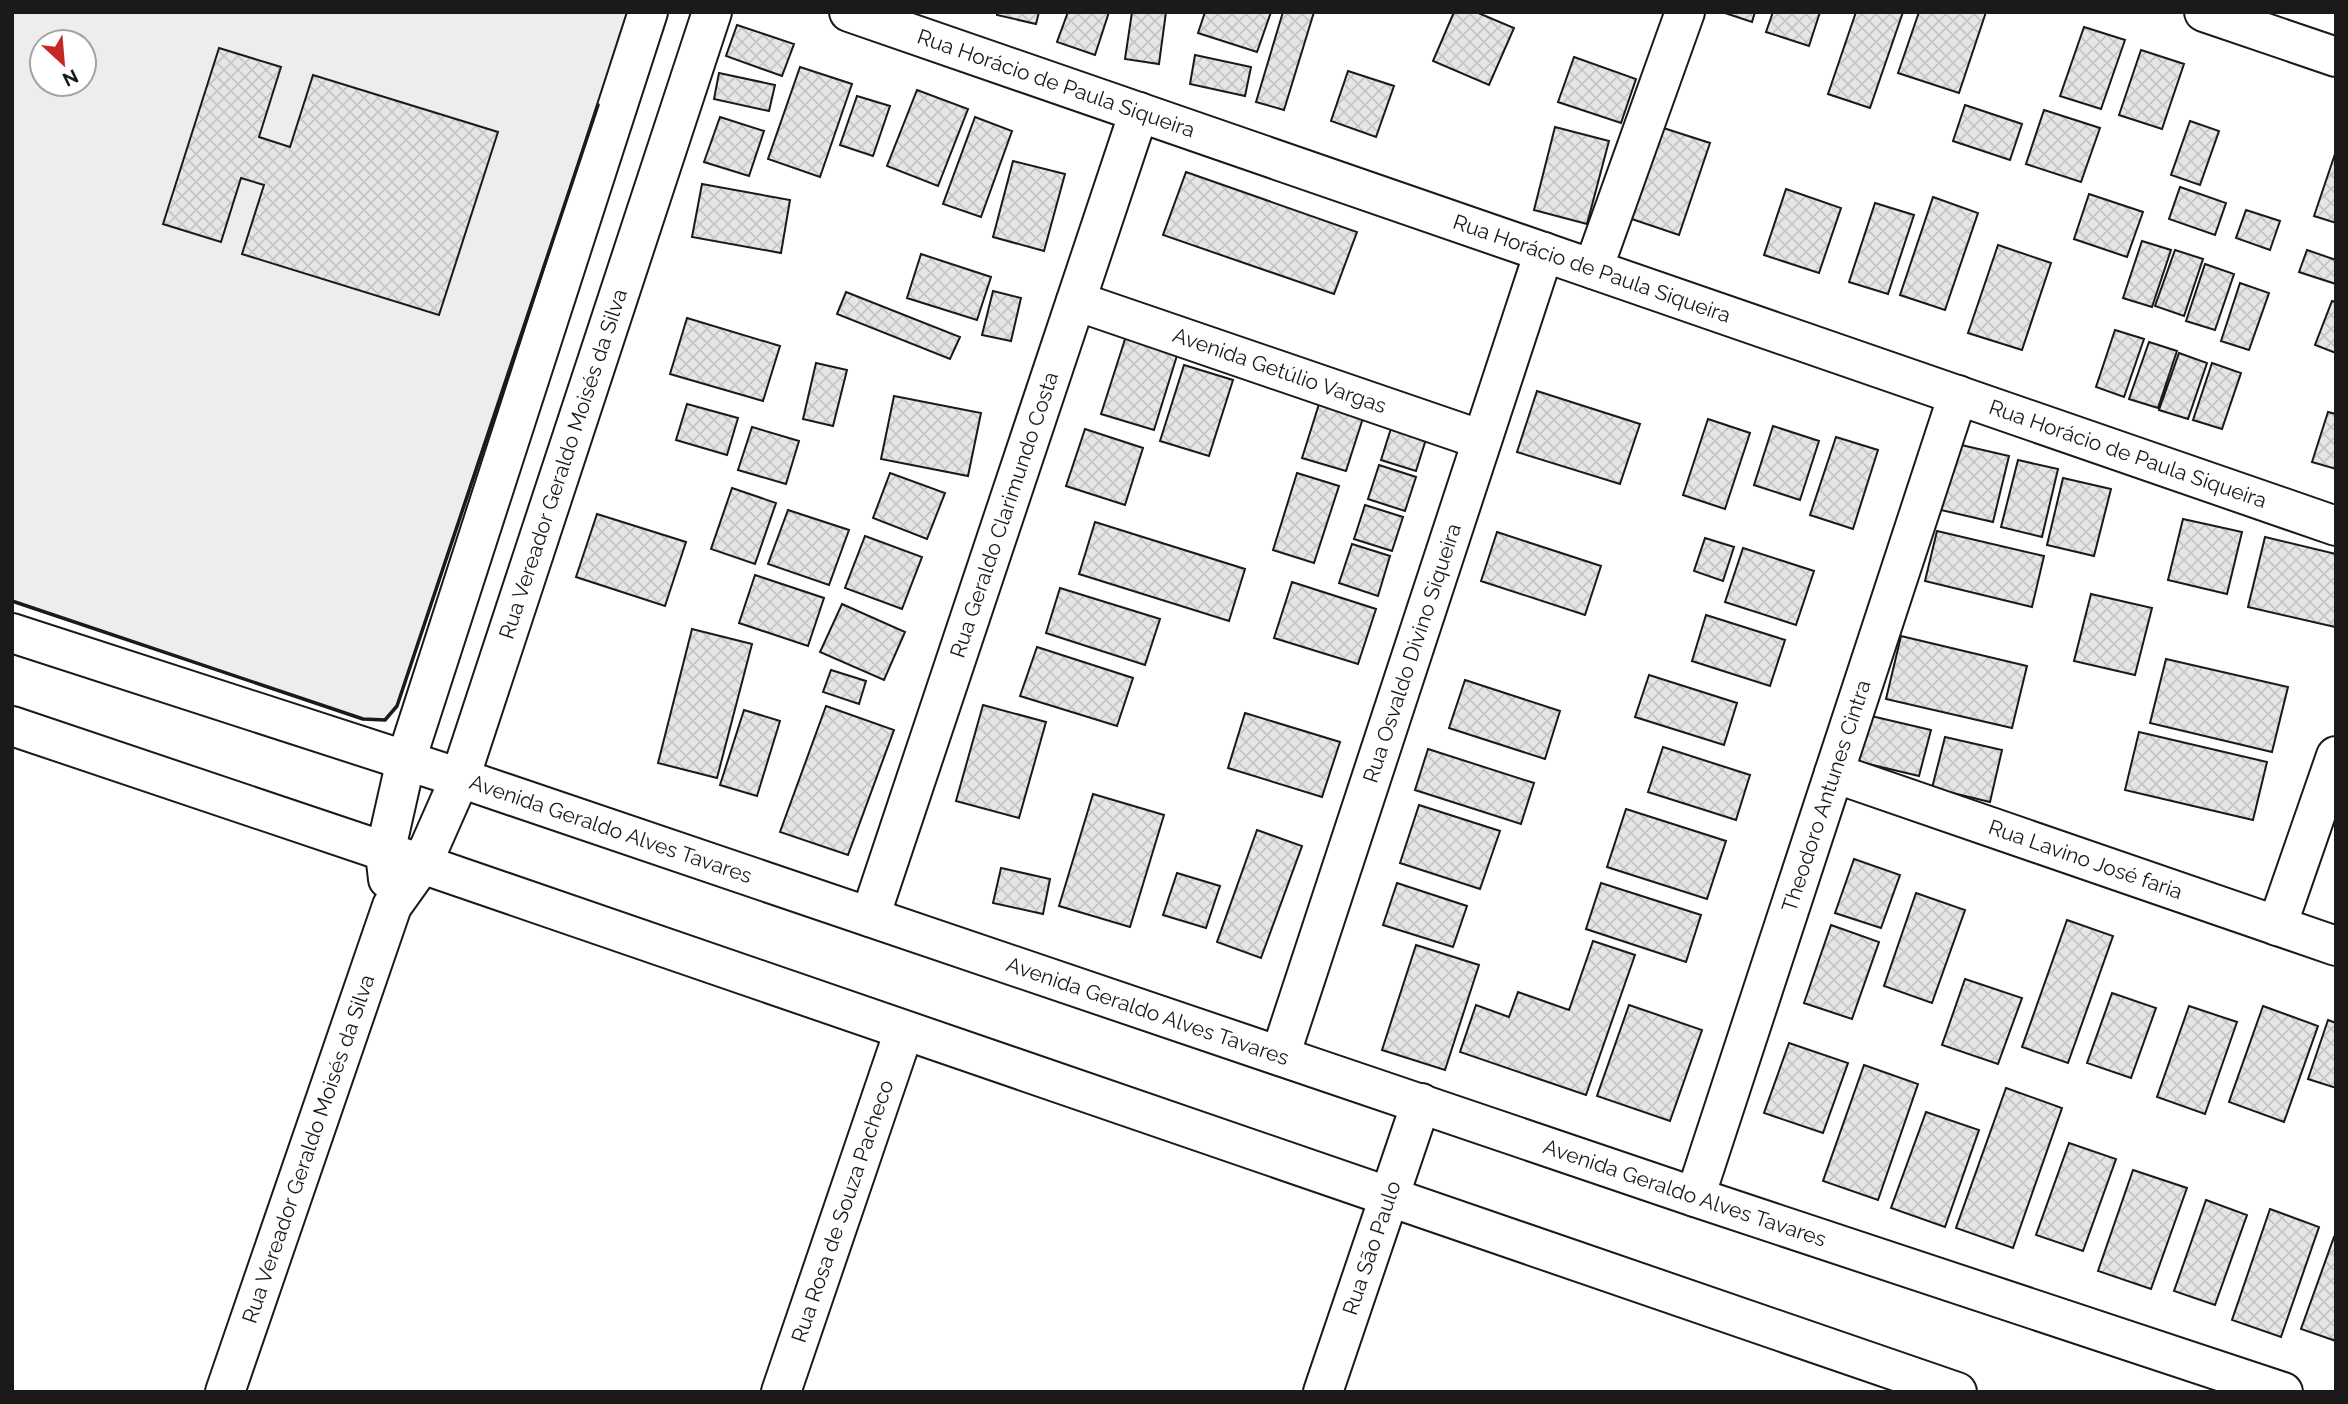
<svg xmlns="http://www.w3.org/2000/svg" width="2348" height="1404" font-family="Raleway,sans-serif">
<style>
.grass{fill:#ededed;stroke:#6a6a6a;stroke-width:2;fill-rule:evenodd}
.building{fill:url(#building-cross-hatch);stroke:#1a1a1a;stroke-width:2}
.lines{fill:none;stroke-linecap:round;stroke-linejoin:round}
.minor-casing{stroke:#1a1a1a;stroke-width:42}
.minor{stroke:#fff;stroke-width:38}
.wall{stroke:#1a1a1a;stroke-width:3.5}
.labels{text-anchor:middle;stroke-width:5;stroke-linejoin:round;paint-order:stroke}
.street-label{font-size:21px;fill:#1a1a1a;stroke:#fff}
</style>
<defs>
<pattern id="building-cross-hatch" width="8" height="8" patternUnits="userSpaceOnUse" patternTransform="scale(1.75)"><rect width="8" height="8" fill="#e6e6e6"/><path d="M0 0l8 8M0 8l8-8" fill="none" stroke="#c5c5c5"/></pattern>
</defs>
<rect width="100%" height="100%" fill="#fff"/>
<path class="grass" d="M12 12H629L397 706 385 720 363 719 12 601ZM42 42H84V84H42Z"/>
<path class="building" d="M997 12H1039L1036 24 997 15Z
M1068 12H1109L1095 55 1057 42Z
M1132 12H1166L1159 64 1125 59Z
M1205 12H1271L1257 52 1198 33Z
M1283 12H1314L1284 110 1256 102Z
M1454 12H1476L1514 28 1489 85 1433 61Z
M1722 12H1755L1752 22Z
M1773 12H1820L1809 46 1766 32Z
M1856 12H1903L1870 108 1828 94Z
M1919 12H1986L1959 93 1898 73Z
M737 25 794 44 782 76 726 56Z
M2084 27 2125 40 2101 109 2060 96Z
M219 48 281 67 259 137 290 147 313 75 498 132 439 315 242 254 264 185 241 178 221 242 163 224Z
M2141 50 2184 64 2162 129 2119 115Z
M1195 55 1251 67 1245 96 1190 84Z
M1574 57 1636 79 1621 123 1558 102Z
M800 67 852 84 820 177 768 159Z
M1348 71 1394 86 1376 137 1331 121Z
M719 73 775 85 769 111 714 99Z
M917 90 968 109 938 186 887 166Z
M857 96 890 106 873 156 840 145Z
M1965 105 2022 124 2010 160 1953 141Z
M2044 110 2100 128 2081 182 2026 164Z
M720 117 764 131 749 176 704 162Z
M975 117 1012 131 981 217 943 204Z
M2190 121 2219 131 2200 185 2171 175Z
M1654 125 1710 143 1679 235 1623 216Z
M1555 127 1609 141 1587 224 1534 210Z
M2336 151V223L2314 216Z
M1013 161 1065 174 1044 251 993 237Z
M1186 172 1357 232 1334 294 1163 235Z
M702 184 790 200 781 253 692 237Z
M2180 187 2226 203 2215 235 2169 219Z
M1786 189 1841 208 1819 273 1764 255Z
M2089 194 2143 212 2127 257 2074 239Z
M1933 197 1978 213 1945 310 1900 295Z
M1875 203 1914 215 1888 294 1849 282Z
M2246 210 2280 221 2270 250 2236 238Z
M2142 241 2171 250 2152 307 2123 298Z
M1998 245 2051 263 2022 350 1968 333Z
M2175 250 2203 259 2184 316 2155 306Z
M2307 250 2336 260V284L2299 272Z
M921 254 991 277 977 320 907 298Z
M2205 264 2234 274 2215 330 2186 321Z
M2240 283 2269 293 2249 350 2221 341Z
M993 291 1021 298 1011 341 982 335Z
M846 292 960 337 950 359 837 314Z
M2332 301 2336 302V353L2315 345Z
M687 318 780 346 763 401 670 374Z
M2115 330 2144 339 2124 397 2096 387Z
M1127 333 1179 349 1154 430 1101 414Z
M2149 342 2177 351 2158 408 2129 399Z
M2179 353 2207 363 2188 419 2159 410Z
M816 363 847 370 833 426 803 419Z
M2212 363 2241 373 2222 429 2193 420Z
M1184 365 1233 380 1209 456 1160 441Z
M1537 391 1640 424 1620 484 1517 452Z
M894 396 981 413 968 476 881 459Z
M687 404 738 418 727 455 676 440Z
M1319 404 1363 418 1346 471 1302 458Z
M2328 412 2336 414V469L2312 462Z
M1708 419 1750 433 1725 509 1683 495Z
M1393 422 1428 433 1416 471 1381 460Z
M1773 426 1819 441 1800 500 1754 485Z
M752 427 799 441 786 484 738 470Z
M1085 429 1143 448 1125 505 1066 486Z
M1836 437 1878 450 1853 529 1810 515Z
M1957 444 2009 456 1993 522 1941 510Z
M2018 460 2058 469 2042 537 2001 527Z
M1379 465 1416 477 1405 511 1368 499Z
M890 473 945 493 927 539 873 518Z
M1297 473 1339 486 1314 563 1273 550Z
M2063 478 2111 489 2094 556 2047 545Z
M732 488 776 503 755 564 711 549Z
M1365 505 1403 517 1392 551 1354 539Z
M788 510 849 530 829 585 768 564Z
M597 514 686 542 665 606 576 577Z
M2183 519 2242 532 2227 594 2168 580Z
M1095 522 1245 569 1229 621 1079 574Z
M1937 531 2044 556 2032 607 1925 581Z
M1497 532 1601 566 1585 615 1481 581Z
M865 536 922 557 902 609 845 588Z
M2265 537 2336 554 2335 627 2248 607Z
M1705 538 1734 547 1723 581 1694 571Z
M1352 544 1390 556 1378 596 1339 583Z
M1743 548 1814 571 1796 625 1725 602Z
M755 575 824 598 808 646 739 623Z
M1292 582 1376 609 1358 664 1274 638Z
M1060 588 1160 619 1145 665 1046 633Z
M2091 594 2152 608 2135 675 2074 661Z
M842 604 905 632 884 680 820 652Z
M1706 615 1785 640 1770 686 1692 661Z
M692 629 752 644 717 778 658 763Z
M1901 636 2027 666 2012 728 1886 699Z
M1037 647 1133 678 1117 726 1020 696Z
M2166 659 2288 687 2272 752 2150 723Z
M831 670 866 681 859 704 823 692Z
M1649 675 1737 703 1724 745 1635 717Z
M1465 680 1560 711 1545 759 1449 728Z
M983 705 1046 722 1019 818 956 801Z
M826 706 894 730 848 855 780 832Z
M744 710 780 721 757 796 720 785Z
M1245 713 1340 742 1322 797 1228 768Z
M1867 715 1931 730 1919 776 1856 761Z
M2139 732 2267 762 2253 820 2125 790Z
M1945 737 2002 750 1990 802 1932 788Z
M1663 747 1750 775 1736 820 1648 792Z
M1428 749 1534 783 1521 824 1415 790Z
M1093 794 1164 815 1130 927 1059 906Z
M1419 805 1500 831 1480 889 1400 863Z
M1626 809 1726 841 1707 899 1607 867Z
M1257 830 1302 846 1261 958 1217 942Z
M1854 859 1900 875 1881 928 1835 913Z
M1001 868 1050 879 1043 914 993 903Z
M1177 873 1220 886 1206 928 1163 915Z
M1397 883 1467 906 1453 947 1383 925Z
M1601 883 1701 915 1686 962 1586 929Z
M1916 893 1965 910 1932 1003 1884 986Z
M2067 920 2113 936 2068 1063 2022 1047Z
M1831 925 1879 942 1852 1019 1804 1003Z
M1593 941 1635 955 1586 1095 1460 1052 1476 1005 1509 1017 1518 992 1569 1010Z
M1416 945 1479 965 1445 1070 1382 1050Z
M1965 979 2022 998 1998 1064 1942 1045Z
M2112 993 2156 1008 2131 1078 2087 1063Z
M1629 1005 1702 1030 1670 1121 1597 1096Z
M2189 1006 2237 1022 2205 1114 2157 1097Z
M2263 1006 2318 1026 2284 1122 2229 1102Z
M2328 1020 2336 1023V1088L2308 1079Z
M1789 1043 1848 1063 1823 1133 1764 1113Z
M1864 1065 1918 1084 1878 1200 1823 1181Z
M2006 1088 2062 1108 2013 1248 1956 1228Z
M1926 1112 1979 1130 1945 1227 1891 1208Z
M2069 1143 2116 1159 2083 1251 2036 1235Z
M2133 1170 2187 1188 2151 1289 2098 1271Z
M2206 1200 2247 1215 2215 1305 2174 1291Z
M2270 1209 2319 1227 2281 1337 2232 1320Z
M2334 1237 2336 1238V1341L2301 1329Z"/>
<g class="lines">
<g class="minor-casing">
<g id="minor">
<path id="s1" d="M849 12 2336 526"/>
<path d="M2204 12 2336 57"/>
<path d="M1593 269 1685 12"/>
<path id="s2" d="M1076 301 1482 440"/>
<path id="s3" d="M12 633 460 778 1695 1197 2283 1392"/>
<path d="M12 726 422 864 1957 1392"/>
<path id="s4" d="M1834 773 2336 946"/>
<path d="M388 879 385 853 406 760 648 12"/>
<path id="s5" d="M870 917 1139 112"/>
<path d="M2277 926 2336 756"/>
<path id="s6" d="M1280 1056 1544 252"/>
<path id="s7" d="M1695 1197 1958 395"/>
<path id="s8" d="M225 1392 392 906 422 864 460 778 712 12"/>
<path id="s9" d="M781 1392 904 1031"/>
<path id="s10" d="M1323 1392 1421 1103"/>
</g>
</g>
<use href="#minor" class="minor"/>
<path class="wall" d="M12 601 363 719 385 720 397 706 598 105"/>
</g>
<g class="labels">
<g class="street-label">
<text dy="7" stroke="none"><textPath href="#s1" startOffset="219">Rua Horácio de Paula Siqueira</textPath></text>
<text dy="7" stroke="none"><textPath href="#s1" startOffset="786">Rua Horácio de Paula Siqueira</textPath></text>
<text dy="7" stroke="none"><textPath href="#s2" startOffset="215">Avenida Getúlio Vargas</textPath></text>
<text dy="7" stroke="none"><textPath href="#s1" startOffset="1353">Rua Horácio de Paula Siqueira</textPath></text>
<text dy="7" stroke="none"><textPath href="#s8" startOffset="990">Rua Vereador Geraldo Moisés da Silva</textPath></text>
<text dy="7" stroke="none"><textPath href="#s5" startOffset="424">Rua Geraldo Clarimundo Costa</textPath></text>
<text dy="7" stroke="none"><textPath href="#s6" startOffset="424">Rua Osvaldo Divino Siqueira</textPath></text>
<text dy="7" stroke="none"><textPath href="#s7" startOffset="422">Theodoro Antunes Cintra</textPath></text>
<text dy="7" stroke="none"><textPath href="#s3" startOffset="630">Avenida Geraldo Alves Tavares</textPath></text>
<text dy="7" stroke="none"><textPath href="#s4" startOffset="266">Rua Lavino José faria</textPath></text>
<text dy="7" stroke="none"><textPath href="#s3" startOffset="1197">Avenida Geraldo Alves Tavares</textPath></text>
<text dy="7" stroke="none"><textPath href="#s8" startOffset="257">Rua Vereador Geraldo Moisés da Silva</textPath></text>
<text dy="7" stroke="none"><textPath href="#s3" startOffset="1764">Avenida Geraldo Alves Tavares</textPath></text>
<text dy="7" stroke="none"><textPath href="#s9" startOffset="191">Rua Rosa de Souza Pacheco</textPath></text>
<text dy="7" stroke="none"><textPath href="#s10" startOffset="152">Rua São Paulo</textPath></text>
</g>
</g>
<rect width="2348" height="1404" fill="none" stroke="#1a1a1a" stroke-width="28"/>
<g transform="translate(63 63) rotate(154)"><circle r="33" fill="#ffffff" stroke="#a3a3a3" stroke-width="2"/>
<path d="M0-5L12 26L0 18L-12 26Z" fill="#c62828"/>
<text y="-10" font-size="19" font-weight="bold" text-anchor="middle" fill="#1a1a1a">N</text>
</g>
</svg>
